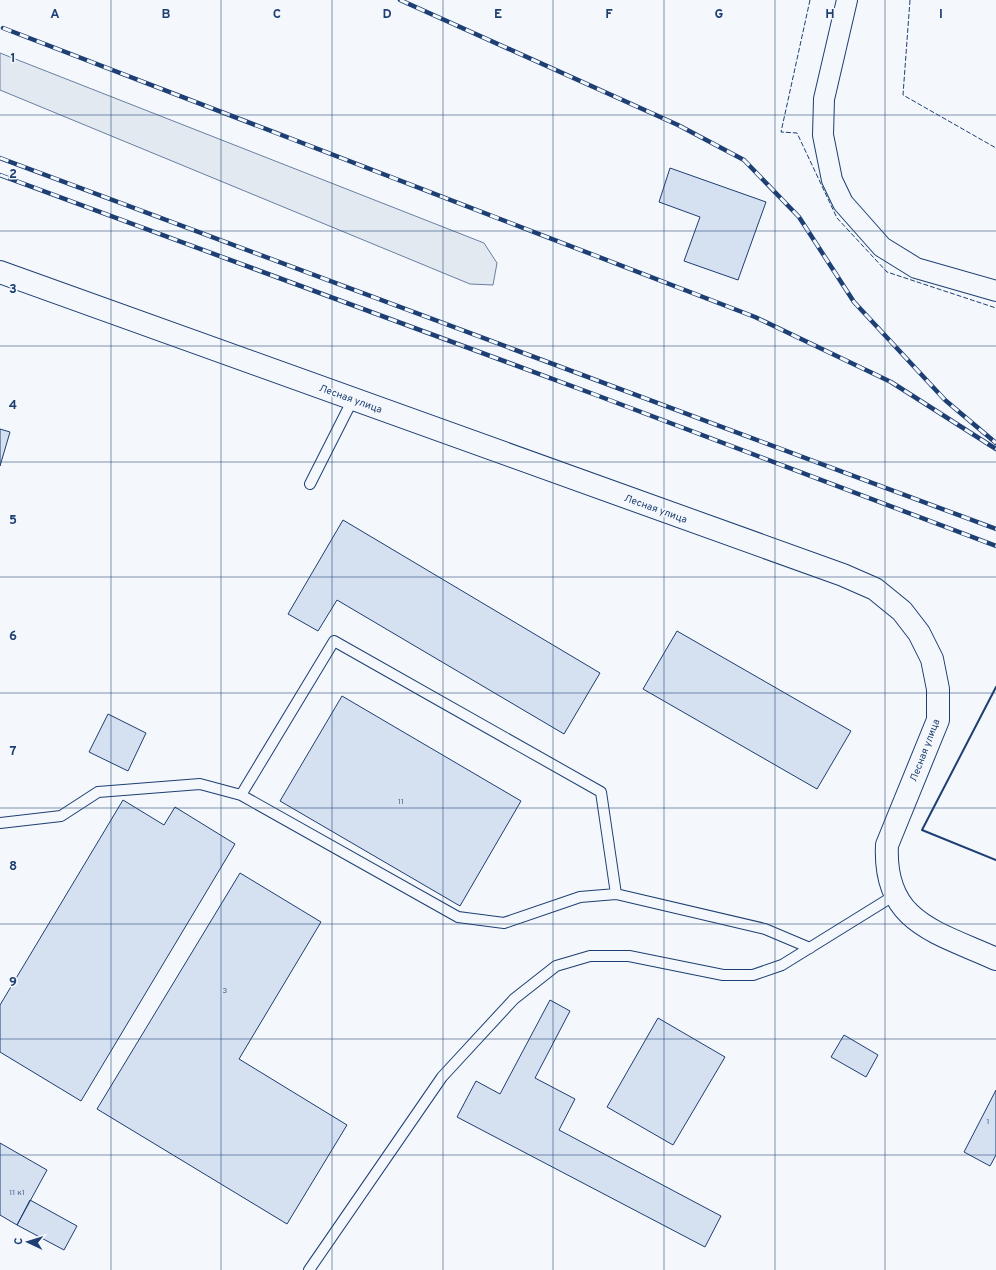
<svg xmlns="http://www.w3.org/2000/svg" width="996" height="1270" font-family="Overpass,sans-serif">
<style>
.green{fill:#e3e9f0;stroke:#687fa3}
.building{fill:#d5e0f0;stroke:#1d3f73}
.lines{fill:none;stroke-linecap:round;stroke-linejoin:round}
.service-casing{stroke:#1d3f73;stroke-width:12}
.minor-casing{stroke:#1d3f73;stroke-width:22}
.tertiary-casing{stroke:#1d3f73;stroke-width:24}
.service{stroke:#f4f7fb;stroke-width:10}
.minor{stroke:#f4f7fb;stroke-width:20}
.tertiary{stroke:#f4f7fb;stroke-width:22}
.rail-casing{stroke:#1d3f73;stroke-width:4.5}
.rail{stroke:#f4f7fb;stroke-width:3;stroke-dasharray:9;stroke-linecap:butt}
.fence{stroke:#1d3f73;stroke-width:1;stroke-dasharray:5 2;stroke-linecap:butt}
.wall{stroke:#1d3f73;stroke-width:2}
.grid{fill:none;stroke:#1d3f73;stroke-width:1;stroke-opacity:0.55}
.labels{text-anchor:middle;stroke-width:3;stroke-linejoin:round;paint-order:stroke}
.number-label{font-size:8px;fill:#4b6792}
.street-label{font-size:10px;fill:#1d3f73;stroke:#f4f7fb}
.grid-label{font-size:13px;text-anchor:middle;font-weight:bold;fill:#1d3f73;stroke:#f4f7fb;stroke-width:3;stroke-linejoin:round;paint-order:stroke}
</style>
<rect width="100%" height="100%" fill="#f4f7fb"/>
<path class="green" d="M0 53 484 243 497 263 493 285 470 284 0 90Z"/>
<path class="building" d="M670 168 766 202 738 280 684 261 700 217 659 202Z
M0 429 10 432 0 466Z
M343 520 600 673 564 734 337 600 318 631 288 614Z
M677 631 851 731 817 789 643 689Z
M342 696 521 801 460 906 280 801Z
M108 714 146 733 128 771 89 752Z
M123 800 164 825 175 807 235 844 81 1101 0 1052V1005Z
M240 873 321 922 239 1059 347 1125 287 1224 97 1109Z
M550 1000 570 1011 535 1078 575 1099 559 1130 721 1216 705 1247 457 1117 476 1081 500 1094Z
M658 1018 725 1057 673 1145 607 1107Z
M844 1035 878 1055 866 1077 831 1057Z
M996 1090V1155L990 1166 964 1152Z
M0 1143 47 1170 17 1225 0 1215Z
M30 1200 77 1226 64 1250 17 1225Z"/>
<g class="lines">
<g class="service-casing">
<path id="service" d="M310 484 353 399
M241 795 334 641 601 792 616 894
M0 823 61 816 98 792 200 784 241 795 458 917 504 923 580 897 616 894 765 929 810 948
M309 1270 442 1077 514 999 556 966 590 956H629L723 975H753L782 965 895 895"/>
</g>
<g class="minor-casing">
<path id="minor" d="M847 0 824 99 823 135 832 180 843 203 882 247 916 268 996 291"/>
</g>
<g class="tertiary-casing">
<path id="tertiary" d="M0 272 843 575 875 589 902 611 919 633 932 659 938 689V720L887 845C883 923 937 932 996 959"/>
</g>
<use href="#service" class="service"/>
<use href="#minor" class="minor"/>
<use href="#tertiary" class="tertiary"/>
<g class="rail-casing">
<path id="rail" d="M400 0 678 125 744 160 799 217 854 302 945 400 996 443
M3 28 755 317 891 382 996 449
M0 158 996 529
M0 175 596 395 996 546"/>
</g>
<use href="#rail" class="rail"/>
<path class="fence" d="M810 0 781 132 797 133 837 218 887 272 996 308
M910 0 903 95 996 148"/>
<path class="wall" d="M996 687 922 830 996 860"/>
</g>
<path class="grid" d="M111 0V1270M221 0V1270M332 0V1270M443 0V1270M553 0V1270M664 0V1270M775 0V1270M885 0V1270M0 115H996M0 231H996M0 346H996M0 462H996M0 577H996M0 693H996M0 808H996M0 924H996M0 1039H996M0 1155H996"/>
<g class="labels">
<g class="number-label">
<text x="401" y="804">11</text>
<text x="225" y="993">3</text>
<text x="988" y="1124">1</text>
<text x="17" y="1195">11 к1</text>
</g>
<g class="street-label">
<text transform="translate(351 398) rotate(20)" y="4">Лесная улица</text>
<text transform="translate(656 508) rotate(20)" y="4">Лесная улица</text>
<text transform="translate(924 750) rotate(-69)" y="4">Лесная улица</text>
</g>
</g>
<g class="grid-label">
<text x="55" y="18">A</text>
<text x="166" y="18">B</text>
<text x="277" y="18">C</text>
<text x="387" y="18">D</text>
<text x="498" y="18">E</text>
<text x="609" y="18">F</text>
<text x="719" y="18">G</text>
<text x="830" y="18">H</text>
<text x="941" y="18">I</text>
<text x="13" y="62">1</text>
<text x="13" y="178">2</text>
<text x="13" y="293">3</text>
<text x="13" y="409">4</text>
<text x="13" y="524">5</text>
<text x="13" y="640">6</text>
<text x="13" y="755">7</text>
<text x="13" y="870">8</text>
<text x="13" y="986">9</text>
</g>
<g transform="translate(28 1242) rotate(274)" stroke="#f4f7fb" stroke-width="3" paint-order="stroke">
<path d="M0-3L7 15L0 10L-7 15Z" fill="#1d3f73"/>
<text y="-6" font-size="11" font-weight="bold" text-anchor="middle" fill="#1d3f73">С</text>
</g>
</svg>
